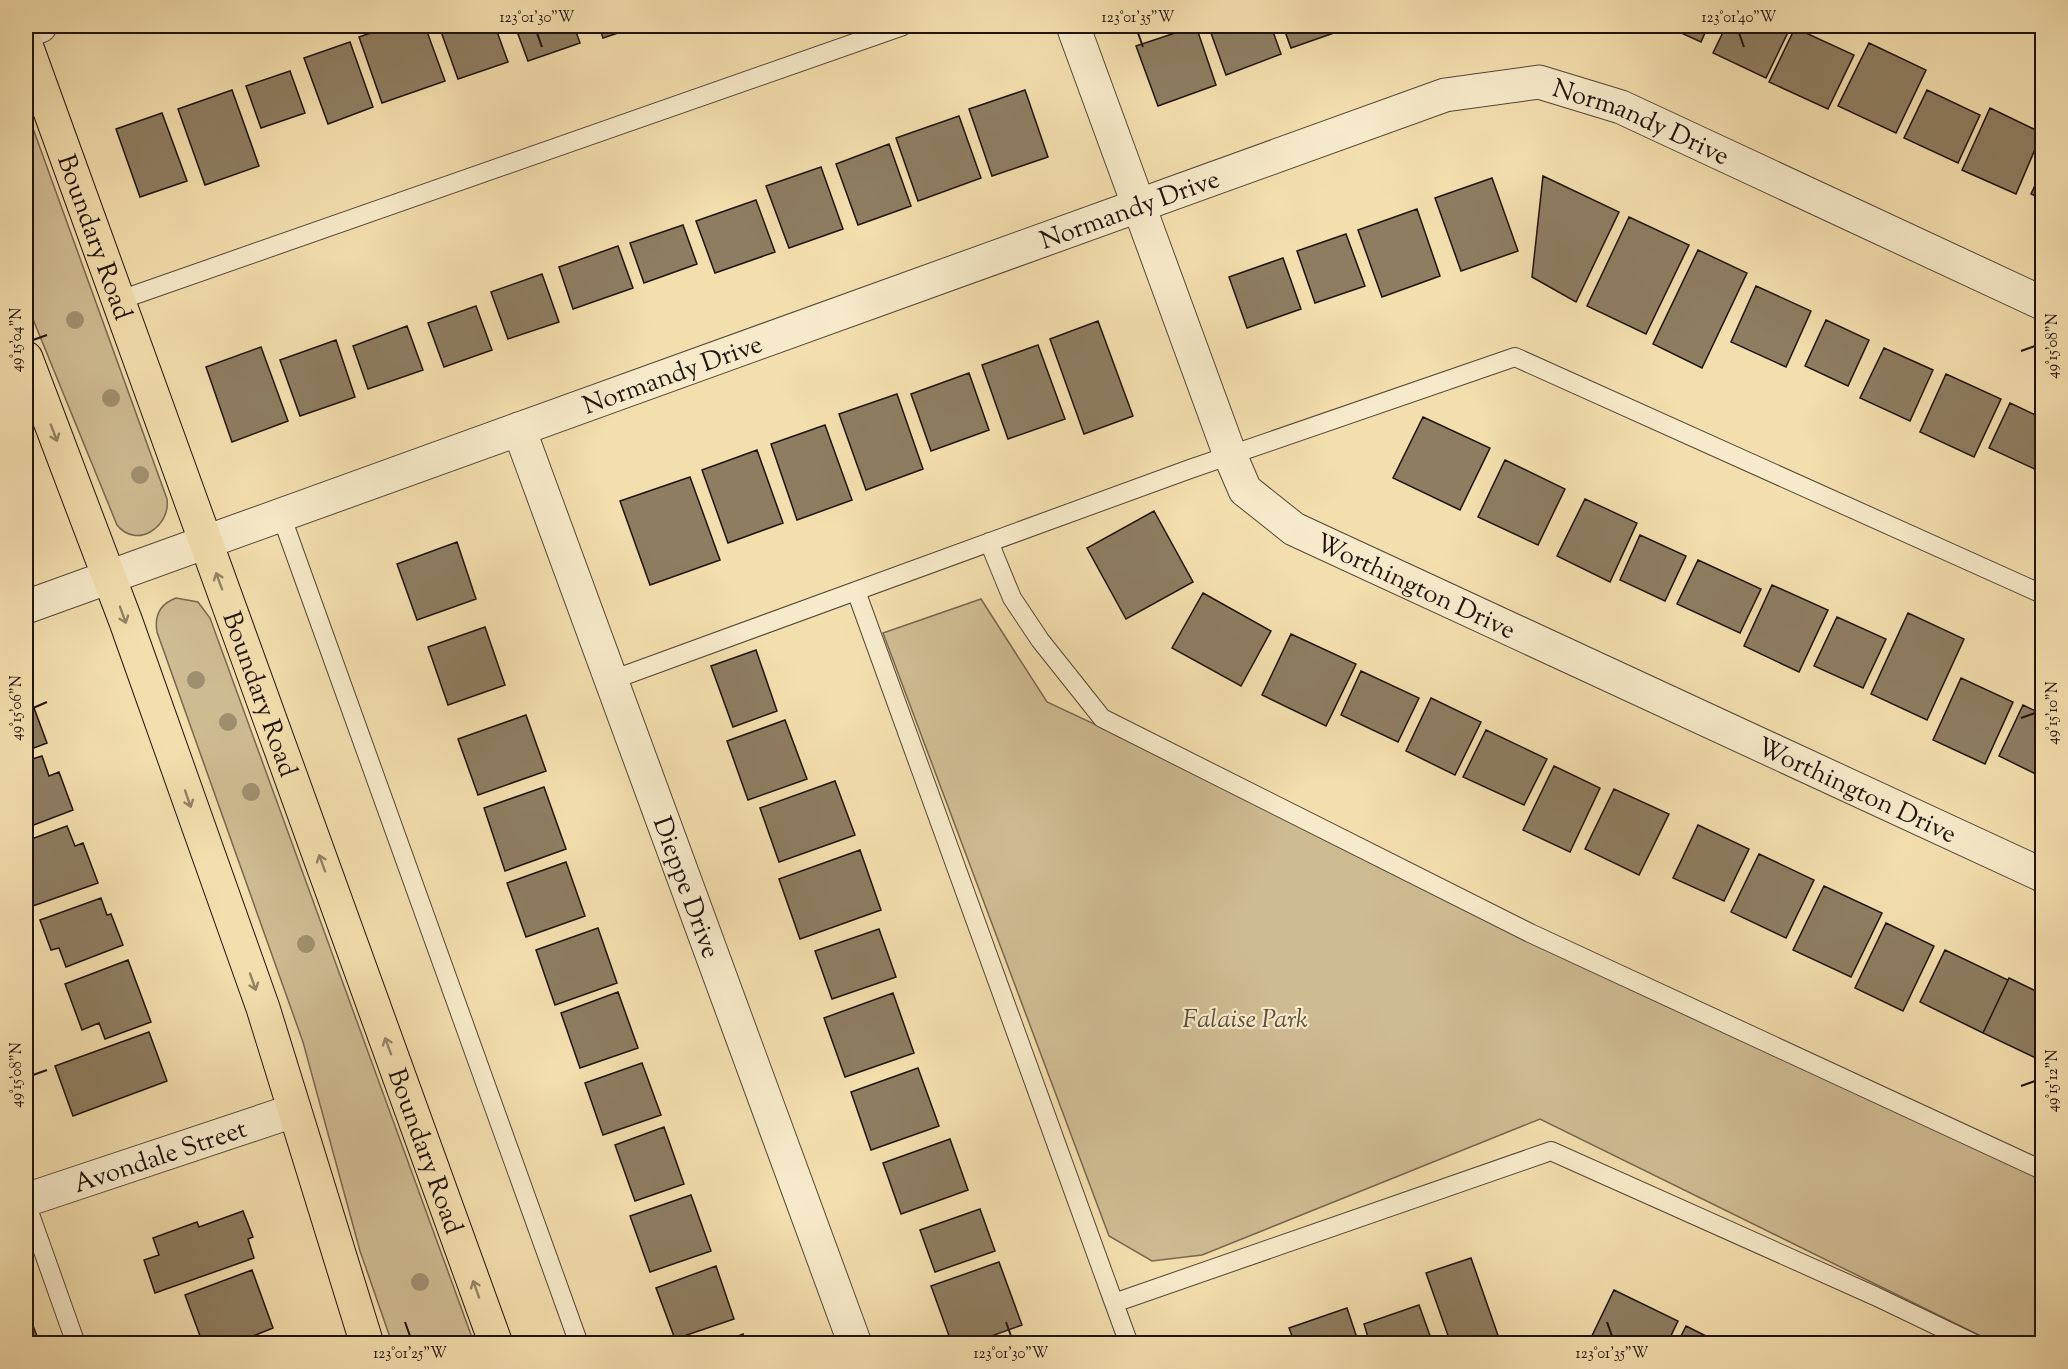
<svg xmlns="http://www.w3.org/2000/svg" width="2068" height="1369" font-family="'Sorts Mill Goudy',serif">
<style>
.green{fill:#cfbb92;stroke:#786750;stroke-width:1.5}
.building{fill:#8e7d61;stroke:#20130e;stroke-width:1.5}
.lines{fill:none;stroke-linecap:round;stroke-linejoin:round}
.service-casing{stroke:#554636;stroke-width:20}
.minor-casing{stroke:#554636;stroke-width:35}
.tertiary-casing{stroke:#554636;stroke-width:35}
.primary-casing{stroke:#20130e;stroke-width:35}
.service{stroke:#f7eaca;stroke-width:18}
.minor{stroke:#f7eaca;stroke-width:33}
.tertiary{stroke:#f7eaca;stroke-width:33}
.primary{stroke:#f3dead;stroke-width:33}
.tree{fill:#a08f6f}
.oneway{stroke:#948365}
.ticks{fill:none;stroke:#20130e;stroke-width:2}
.labels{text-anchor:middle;stroke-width:4.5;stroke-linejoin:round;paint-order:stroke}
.street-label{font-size:26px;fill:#20130e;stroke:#f7eaca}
.park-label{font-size:26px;font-style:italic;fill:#5d4e3c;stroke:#f7eaca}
.neatline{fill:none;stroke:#20130e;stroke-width:2}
.ticks-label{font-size:15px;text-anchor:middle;fill:#20130e}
</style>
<rect width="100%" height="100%" fill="#f3dead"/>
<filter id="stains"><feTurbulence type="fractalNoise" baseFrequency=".00333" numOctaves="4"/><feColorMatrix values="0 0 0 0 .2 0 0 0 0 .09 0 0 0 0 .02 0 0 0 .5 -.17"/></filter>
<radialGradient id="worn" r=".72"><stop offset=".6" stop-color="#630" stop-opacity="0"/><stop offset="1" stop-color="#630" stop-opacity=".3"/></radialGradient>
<path class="green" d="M26 109 167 499C171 526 137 550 117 525L26 302Z
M176 598 198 602 210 618 474 1343H392L360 1251 303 1042 157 632C154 615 160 604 176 598Z
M981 599 1047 702 2042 1168V1343H1995L1540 1119 1202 1255 1152 1261 1109 1236 883 633Z"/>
<path class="building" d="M391 26H425L445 81 382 103 359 37Z
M439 26H495L508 62 458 79Z
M515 26H574L580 43 528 61Z
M599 26H639L603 38Z
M1196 26 1216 85 1158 106 1136 46Z
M1233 26H1271L1281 54 1226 75 1211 33Z
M1283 26H1347L1348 28 1291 48Z
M1666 26H1708L1701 42Z
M1726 26H1791L1766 78 1713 53Z
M1795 28 1854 55 1828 109 1769 82Z
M350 42 373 107 328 124 304 58Z
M1869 43 1926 70 1896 133 1838 106Z
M290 71 305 113 261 128 246 86Z
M232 90 259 166 205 185 178 109Z
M1025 90 1048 157 992 176 969 109Z
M1927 90 1980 115 1958 163 1904 138Z
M1990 108 2042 133 2016 194 1962 170Z
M162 113 187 181 140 197 116 129Z
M959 116 981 178 918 201 896 138Z
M889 144 911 206 858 225 836 164Z
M821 167 843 229 789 248 766 186Z
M2042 170V199L2031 194Z
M1543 176 1619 212 1576 302 1532 277Z
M1492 178 1518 251 1461 271 1435 198Z
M756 200 775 252 715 273 696 221Z
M1417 209 1440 276 1382 297 1358 230Z
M1629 217 1689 245 1646 334 1587 306Z
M683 225 697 264 644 283 630 243Z
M1346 234 1365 286 1315 303 1297 251Z
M618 246 633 288 573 309 559 267Z
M1698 250 1747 273 1702 368 1653 344Z
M1283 258 1301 309 1247 328 1229 277Z
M542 274 559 322 508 339 491 292Z
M1756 286 1811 311 1786 367 1731 342Z
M476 306 492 350 444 367 428 323Z
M1826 320 1869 340 1848 386 1805 366Z
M1098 321 1133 416 1084 434 1050 339Z
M407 326 423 370 368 389 353 346Z
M336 340 355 397 300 416 280 360Z
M1038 345 1065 419 1008 439 982 365Z
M261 347 288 421 232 442 206 367Z
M1884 348 1933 370 1910 421 1860 398Z
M969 373 989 430 931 451 911 394Z
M1946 374 2001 399 1974 457 1920 432Z
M897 394 923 469 866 490 839 414Z
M2010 403 2042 418 2041 472 1989 448Z
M1423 417 1490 448 1460 510 1393 478Z
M825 425 852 500 797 520 771 444Z
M757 450 783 523 728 543 702 470Z
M1505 460 1565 489 1538 545 1478 517Z
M690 477 720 560 650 585 620 501Z
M1585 499 1637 523 1610 582 1557 556Z
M1154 511 1193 582 1126 619 1087 548Z
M1640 535 1686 556 1665 601 1620 580Z
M457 542 476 599 417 620 397 564Z
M1698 560 1761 589 1740 633 1677 604Z
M1772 585 1828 610 1799 672 1744 646Z
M1203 593 1271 631 1241 686 1172 648Z
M1908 613 1964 639 1927 720 1871 694Z
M1837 617 1886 639 1863 688 1814 666Z
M485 627 505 685 448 705 428 647Z
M1291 634 1356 664 1326 726 1262 695Z
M756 650 777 711 733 727 711 666Z
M1361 671 1419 698 1398 742 1341 715Z
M1961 678 2013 702 1985 764 1933 740Z
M27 689 47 743 26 751V690Z
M1431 698 1481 722 1455 775 1406 751Z
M2023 705 2042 714V777L1999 756Z
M526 715 546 771 478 795 458 739Z
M785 720 807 779 748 800 727 741Z
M1486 730 1547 759 1524 805 1463 777Z
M42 756 49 776 59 772 73 810 26 828V761Z
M1554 766 1600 788 1570 852 1523 830Z
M835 781 855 835 779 862 760 808Z
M544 787 566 849 505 871 484 808Z
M1614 789 1669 814 1639 875 1585 849Z
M1698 825 1749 849 1724 901 1673 878Z
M67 826 75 846 83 843 98 883 30 907 26 895V841Z
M860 850 881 910 800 939 779 879Z
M1759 854 1814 880 1786 938 1731 912Z
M566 862 585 916 526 937 507 883Z
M1824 886 1882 913 1851 977 1793 950Z
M101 898 107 915 111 914 123 945 66 967 59 948 51 950 40 920Z
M1886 923 1934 946 1903 1011 1855 988Z
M598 928 617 983 555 1005 536 950Z
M879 929 896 977 832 999 815 951Z
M1945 950 2008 980 1983 1033 1920 1002Z
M128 960 151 1022 105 1039 99 1023 82 1030 65 984Z
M2009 978 2042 994V1061L1983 1033Z
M618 992 638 1048 580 1068 561 1013Z
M893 993 914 1053 845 1077 824 1018Z
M149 1032 167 1081 73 1116 55 1066Z
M642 1063 661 1115 603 1135 585 1083Z
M918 1068 939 1126 871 1150 851 1092Z
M664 1127 684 1184 635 1201 615 1145Z
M950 1139 968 1190 901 1214 883 1163Z
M691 1195 711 1251 650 1272 630 1216Z
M980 1209 995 1251 935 1272 920 1230Z
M243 1211 253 1237 248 1239 254 1258 155 1293 144 1260 159 1255 153 1238 197 1222 199 1227Z
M1471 1258 1501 1344H1451L1426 1273Z
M999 1262 1022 1325 969 1344H952L931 1286Z
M716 1266 734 1319 675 1339 656 1288Z
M252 1270 273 1328 233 1344H203L185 1295Z
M1614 1290 1678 1321 1667 1344H1588Z
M1419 1305 1433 1344H1370L1364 1324Z
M1347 1308 1359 1344H1295L1289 1328Z
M27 1310 40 1344H26Z
M1686 1326 1722 1344H1677Z
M743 1334 747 1344H718Z"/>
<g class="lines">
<g class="service-casing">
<path id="service" d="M120 300 903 26
M281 515 579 1344
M989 542 1012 598 1040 640 1102 718 1530 933 2042 1170
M856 591 1114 1303
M612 680 1190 469 1515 357 2042 594
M26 1203 76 1344
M1129 1344 1114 1303 1551 1151 1875 1296 1975 1344"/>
</g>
<g class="minor-casing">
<g id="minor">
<path id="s1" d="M1073 26 1230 455 1245 490 1294 529 2042 875"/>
<path id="s2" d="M519 429 855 1344"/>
<path id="s3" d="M26 607 1445 95 1539 82 1621 107 2042 303"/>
<path id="s4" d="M26 1200 293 1111"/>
</g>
</g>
<g class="tertiary-casing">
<path id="tertiary" d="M26 31 40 26"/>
</g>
<g class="primary-casing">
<g id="primary">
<path id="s5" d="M26 45 496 1344"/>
<path d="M26 358 126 622 263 1008 367 1344"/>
</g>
</g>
<use href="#service" class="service"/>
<use href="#minor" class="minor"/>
<use href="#tertiary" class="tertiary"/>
<use href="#primary" class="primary"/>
</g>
<g class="tree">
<circle cx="75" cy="320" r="9"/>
<circle cx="111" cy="398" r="9"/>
<circle cx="140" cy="475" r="9"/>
<circle cx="196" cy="680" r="9"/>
<circle cx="228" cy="722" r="9"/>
<circle cx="251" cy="792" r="9"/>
<circle cx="306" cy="944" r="9"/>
<circle cx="420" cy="1282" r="9"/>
</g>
<defs><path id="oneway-shaft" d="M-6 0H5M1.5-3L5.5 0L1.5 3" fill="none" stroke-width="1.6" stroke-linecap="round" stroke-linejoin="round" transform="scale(1.5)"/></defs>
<g class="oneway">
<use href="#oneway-shaft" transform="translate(54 433) rotate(69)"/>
<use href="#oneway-shaft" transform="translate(219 581) rotate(-110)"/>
<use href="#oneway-shaft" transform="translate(123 615) rotate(70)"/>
<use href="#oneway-shaft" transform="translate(188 799) rotate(71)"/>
<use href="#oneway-shaft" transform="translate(322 863) rotate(-110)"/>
<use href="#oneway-shaft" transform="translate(253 982) rotate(71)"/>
<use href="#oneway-shaft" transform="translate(388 1046) rotate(-110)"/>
<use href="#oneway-shaft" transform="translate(476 1289) rotate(-110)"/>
</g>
<path class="ticks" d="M537 33 542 47M1138 33 1143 47M1739 33 1744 47M33 340 47 335M2021 351 2035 346M33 708 47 702M2021 718 2035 713M33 1075 47 1070M2021 1086 2035 1081M405 1322 410 1336M1006 1322 1011 1336M1607 1322 1612 1336"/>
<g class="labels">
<g class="street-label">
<text dy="9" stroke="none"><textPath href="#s3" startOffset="1713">Normandy Drive</textPath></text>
<text dy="9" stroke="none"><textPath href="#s3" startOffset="1173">Normandy Drive</textPath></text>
<text dy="9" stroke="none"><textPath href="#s5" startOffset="204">Boundary Road</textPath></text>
<text dy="9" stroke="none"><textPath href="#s3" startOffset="687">Normandy Drive</textPath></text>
<text dy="9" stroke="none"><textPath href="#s1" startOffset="692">Worthington Drive</textPath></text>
<text dy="9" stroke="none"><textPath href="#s5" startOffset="690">Boundary Road</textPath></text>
<text dy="9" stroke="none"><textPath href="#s1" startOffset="1178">Worthington Drive</textPath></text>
<text dy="9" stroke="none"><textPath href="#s2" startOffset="488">Dieppe Drive</textPath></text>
<text dy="9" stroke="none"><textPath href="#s5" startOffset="1176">Boundary Road</textPath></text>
<text dy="9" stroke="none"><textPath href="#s4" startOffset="141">Avondale Street</textPath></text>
</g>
<g class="park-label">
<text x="1245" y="1027">Falaise Park</text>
</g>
</g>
<rect width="2068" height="1369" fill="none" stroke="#f3dead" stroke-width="66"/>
<rect x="33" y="33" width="2002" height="1303" class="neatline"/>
<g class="ticks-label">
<text x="537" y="22">123°01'30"W</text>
<text x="1138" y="22">123°01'35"W</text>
<text x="1739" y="22">123°01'40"W</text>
<text transform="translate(16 340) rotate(-90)" y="5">49°15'04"N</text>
<text transform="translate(2052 346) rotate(-90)" y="5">49°15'08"N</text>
<text transform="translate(16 708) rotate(-90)" y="5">49°15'06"N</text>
<text transform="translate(2052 713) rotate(-90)" y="5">49°15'10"N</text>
<text transform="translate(16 1075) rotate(-90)" y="5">49°15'08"N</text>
<text transform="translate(2052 1081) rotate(-90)" y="5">49°15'12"N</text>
<text x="410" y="1358">123°01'25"W</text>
<text x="1011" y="1358">123°01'30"W</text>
<text x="1612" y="1358">123°01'35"W</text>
</g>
<rect width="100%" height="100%" filter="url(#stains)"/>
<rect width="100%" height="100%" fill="url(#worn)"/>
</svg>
